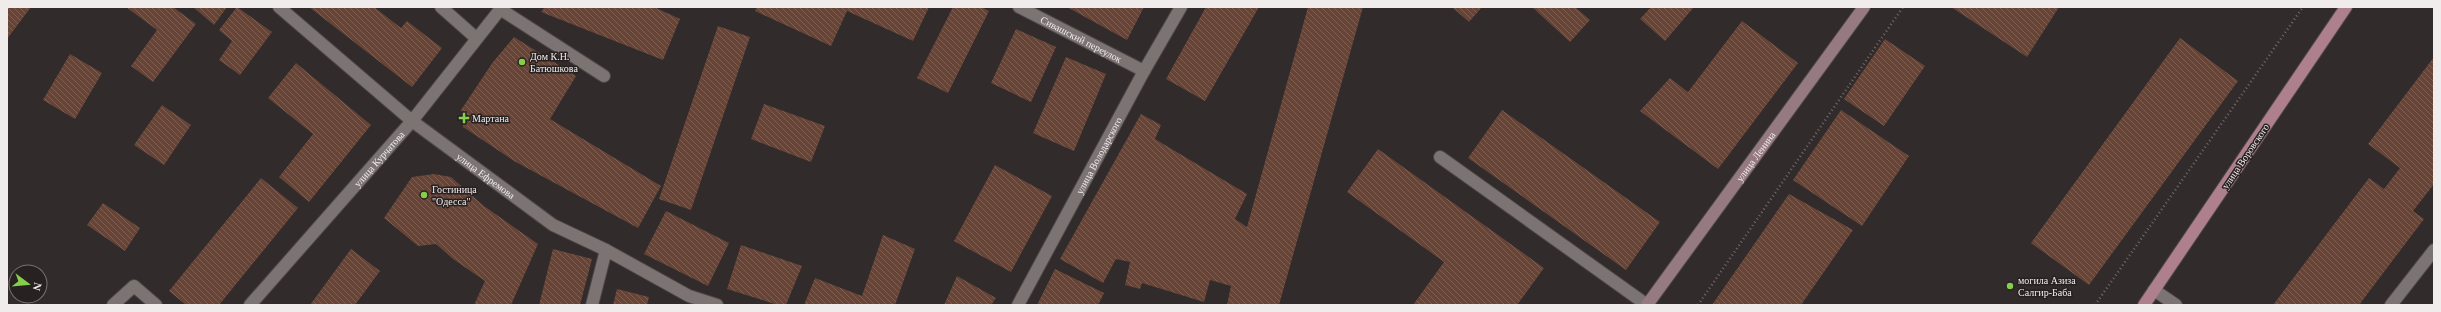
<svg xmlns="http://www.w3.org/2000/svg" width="2441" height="312" font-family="Georgia,serif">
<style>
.building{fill:url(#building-back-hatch)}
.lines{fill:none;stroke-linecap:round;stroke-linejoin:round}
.service-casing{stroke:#4d4747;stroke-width:14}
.minor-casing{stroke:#4d4747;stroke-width:14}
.secondary-casing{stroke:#4d4747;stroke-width:14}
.primary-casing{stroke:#4d4747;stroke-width:14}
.path{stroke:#716b6b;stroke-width:2.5;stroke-dasharray:1 3;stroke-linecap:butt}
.service{stroke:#7c7473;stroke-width:12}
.minor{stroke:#7c7473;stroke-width:12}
.secondary{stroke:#957a80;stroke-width:12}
.primary{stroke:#ae808e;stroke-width:12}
.poi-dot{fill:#86cf4b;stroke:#282121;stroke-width:1.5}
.labels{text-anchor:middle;stroke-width:3;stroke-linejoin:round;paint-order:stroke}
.street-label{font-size:10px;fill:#f1ecec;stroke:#282121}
.poi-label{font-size:10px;fill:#f1ecec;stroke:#282121;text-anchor:start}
</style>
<defs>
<pattern id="building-back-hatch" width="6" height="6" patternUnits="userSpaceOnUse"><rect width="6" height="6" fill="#674436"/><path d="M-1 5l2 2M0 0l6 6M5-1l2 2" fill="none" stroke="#7d5f53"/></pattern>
</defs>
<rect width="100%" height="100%" fill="#312b2b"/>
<path class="building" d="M7 7H31L7 39Z
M126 7H173L196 24 153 82 131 66 157 30Z
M193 7H227L214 25Z
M237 7 272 32 240 75 219 60 232 41 219 30Z
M309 7H374L401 28 407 21 442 48 412 87Z
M545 7H654L680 19 663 60 541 12Z
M757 7H929L913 41 847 11 831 46 755 11Z
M953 7H981L989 11 948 93 917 78Z
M1067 7H1144L1127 40Z
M1206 7H1259L1205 101 1166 79Z
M1308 7H1363L1279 305H1227L1231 286 1210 280 1204 302 1142 283 1140 289 1125 285 1130 262 1116 259 1103 283 1060 259 1141 114 1161 125 1155 139 1247 194 1235 219 1247 227Z
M1452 7H1482L1469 22Z
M1532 7H1575L1590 20 1570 42Z
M1651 7H1694L1665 41 1640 19Z
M1951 7H2059L2027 57Z
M1742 21 1798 63 1718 169 1640 111 1670 78 1688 92Z
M718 26 750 37 691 210 659 199Z
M1016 29 1056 47 1031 102 991 83Z
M514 37 576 76 550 119 661 186 638 228 514 161 463 127 461 110 493 62Z
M2180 38 2238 81 2089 285 2031 243Z
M1885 39 1925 66 1884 126 1844 99Z
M70 54 102 73 75 119 43 100Z
M1066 57 1106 74 1074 151 1033 133Z
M2434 57V184L2413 211 2424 219 2359 305H2273L2369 178 2384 189 2400 168 2368 144Z
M296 63 371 125 309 202 279 177 313 134 268 98Z
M764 104 825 126 811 162 751 139Z
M162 105 191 125 164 165 134 145Z
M1502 110 1660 222 1626 270 1468 158Z
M1841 110 1909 156 1862 226 1793 180Z
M1378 149 1544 268 1517 305H1413L1444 262 1347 192Z
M995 165 1052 196 1011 272 954 241Z
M434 174 451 177 484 206 538 244 511 305H474L485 281 453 259 436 244 418 246 384 218 412 177Z
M261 178 298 208 219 305H186L169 291Z
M1789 194 1853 230 1801 305H1712Z
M103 203 140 228 125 251 87 225Z
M666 211 729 243 708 286 644 254Z
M883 235 915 249 895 305H804L815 278 862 296Z
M741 245 802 266 786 305H778L727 289Z
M351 249 380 271 355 305H310Z
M553 249 592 259 580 305H539Z
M1055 269 1104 293 1098 305H1037Z
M957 276 996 298 991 305H944Z
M617 289 649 297 647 305H613Z"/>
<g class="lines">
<g class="service-casing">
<path id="service" d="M441 7 476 38
M500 9 604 76
M1440 157 1647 305
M2154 290 2176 305
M113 305 134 286 156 305
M2391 305 2434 250"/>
</g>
<g class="minor-casing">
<g id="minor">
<path id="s1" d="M279 7 412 121 553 225 606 250 689 296 717 305"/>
<path id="s2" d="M1019 7 1144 71"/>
<path id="s3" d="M250 305 412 121 502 7"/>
<path d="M592 305 606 250"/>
<path id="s4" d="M1018 305 1144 71 1181 7"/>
</g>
</g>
<g class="secondary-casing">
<g id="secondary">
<path id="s5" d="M1647 305 1864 7"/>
</g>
</g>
<g class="primary-casing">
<path id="primary" d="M2144 305 2346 7"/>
</g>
<path class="path" d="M1698 305 1903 7
M2095 305 2303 7"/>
<use href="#service" class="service"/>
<use href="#minor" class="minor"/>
<use href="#secondary" class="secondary"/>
<use href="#primary" class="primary"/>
</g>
<g class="poi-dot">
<circle cx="522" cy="62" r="4"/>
<path d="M462 112h4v4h4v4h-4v4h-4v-4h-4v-4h4z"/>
<circle cx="424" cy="195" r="4"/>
<circle cx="2010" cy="286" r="4"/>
</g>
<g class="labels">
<g class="street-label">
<text dy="4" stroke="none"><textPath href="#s2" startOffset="70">Сивашский переулок</textPath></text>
<text dy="4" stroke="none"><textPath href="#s4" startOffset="170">улица Володарского</textPath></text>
<text dy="4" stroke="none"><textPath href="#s5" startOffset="184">улица Ленина</textPath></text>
<text transform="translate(2245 156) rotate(-56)" y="4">улица Воровского</text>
<text dy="4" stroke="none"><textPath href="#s3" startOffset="195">улица Курчатова</textPath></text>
<text dy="4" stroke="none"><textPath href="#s1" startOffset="267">улица Ефремова</textPath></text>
</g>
<g class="poi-label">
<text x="530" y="60">Дом К.Н.<tspan x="530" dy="12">Батюшкова</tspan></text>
<text x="472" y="122">Мартана</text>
<text x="432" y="193">Гостиница<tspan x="432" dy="12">"Одесса"</tspan></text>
<text x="2018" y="284">могила Азиза<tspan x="2018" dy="12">Салгир-Баба</tspan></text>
</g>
</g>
<rect width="2441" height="312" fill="none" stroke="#f1ecec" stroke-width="16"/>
<g transform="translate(28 284) rotate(106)"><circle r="19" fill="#282121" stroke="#787272"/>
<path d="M0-3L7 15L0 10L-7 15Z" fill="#86cf4b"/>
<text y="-6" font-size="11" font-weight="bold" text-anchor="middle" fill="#f1ecec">N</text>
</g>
</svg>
